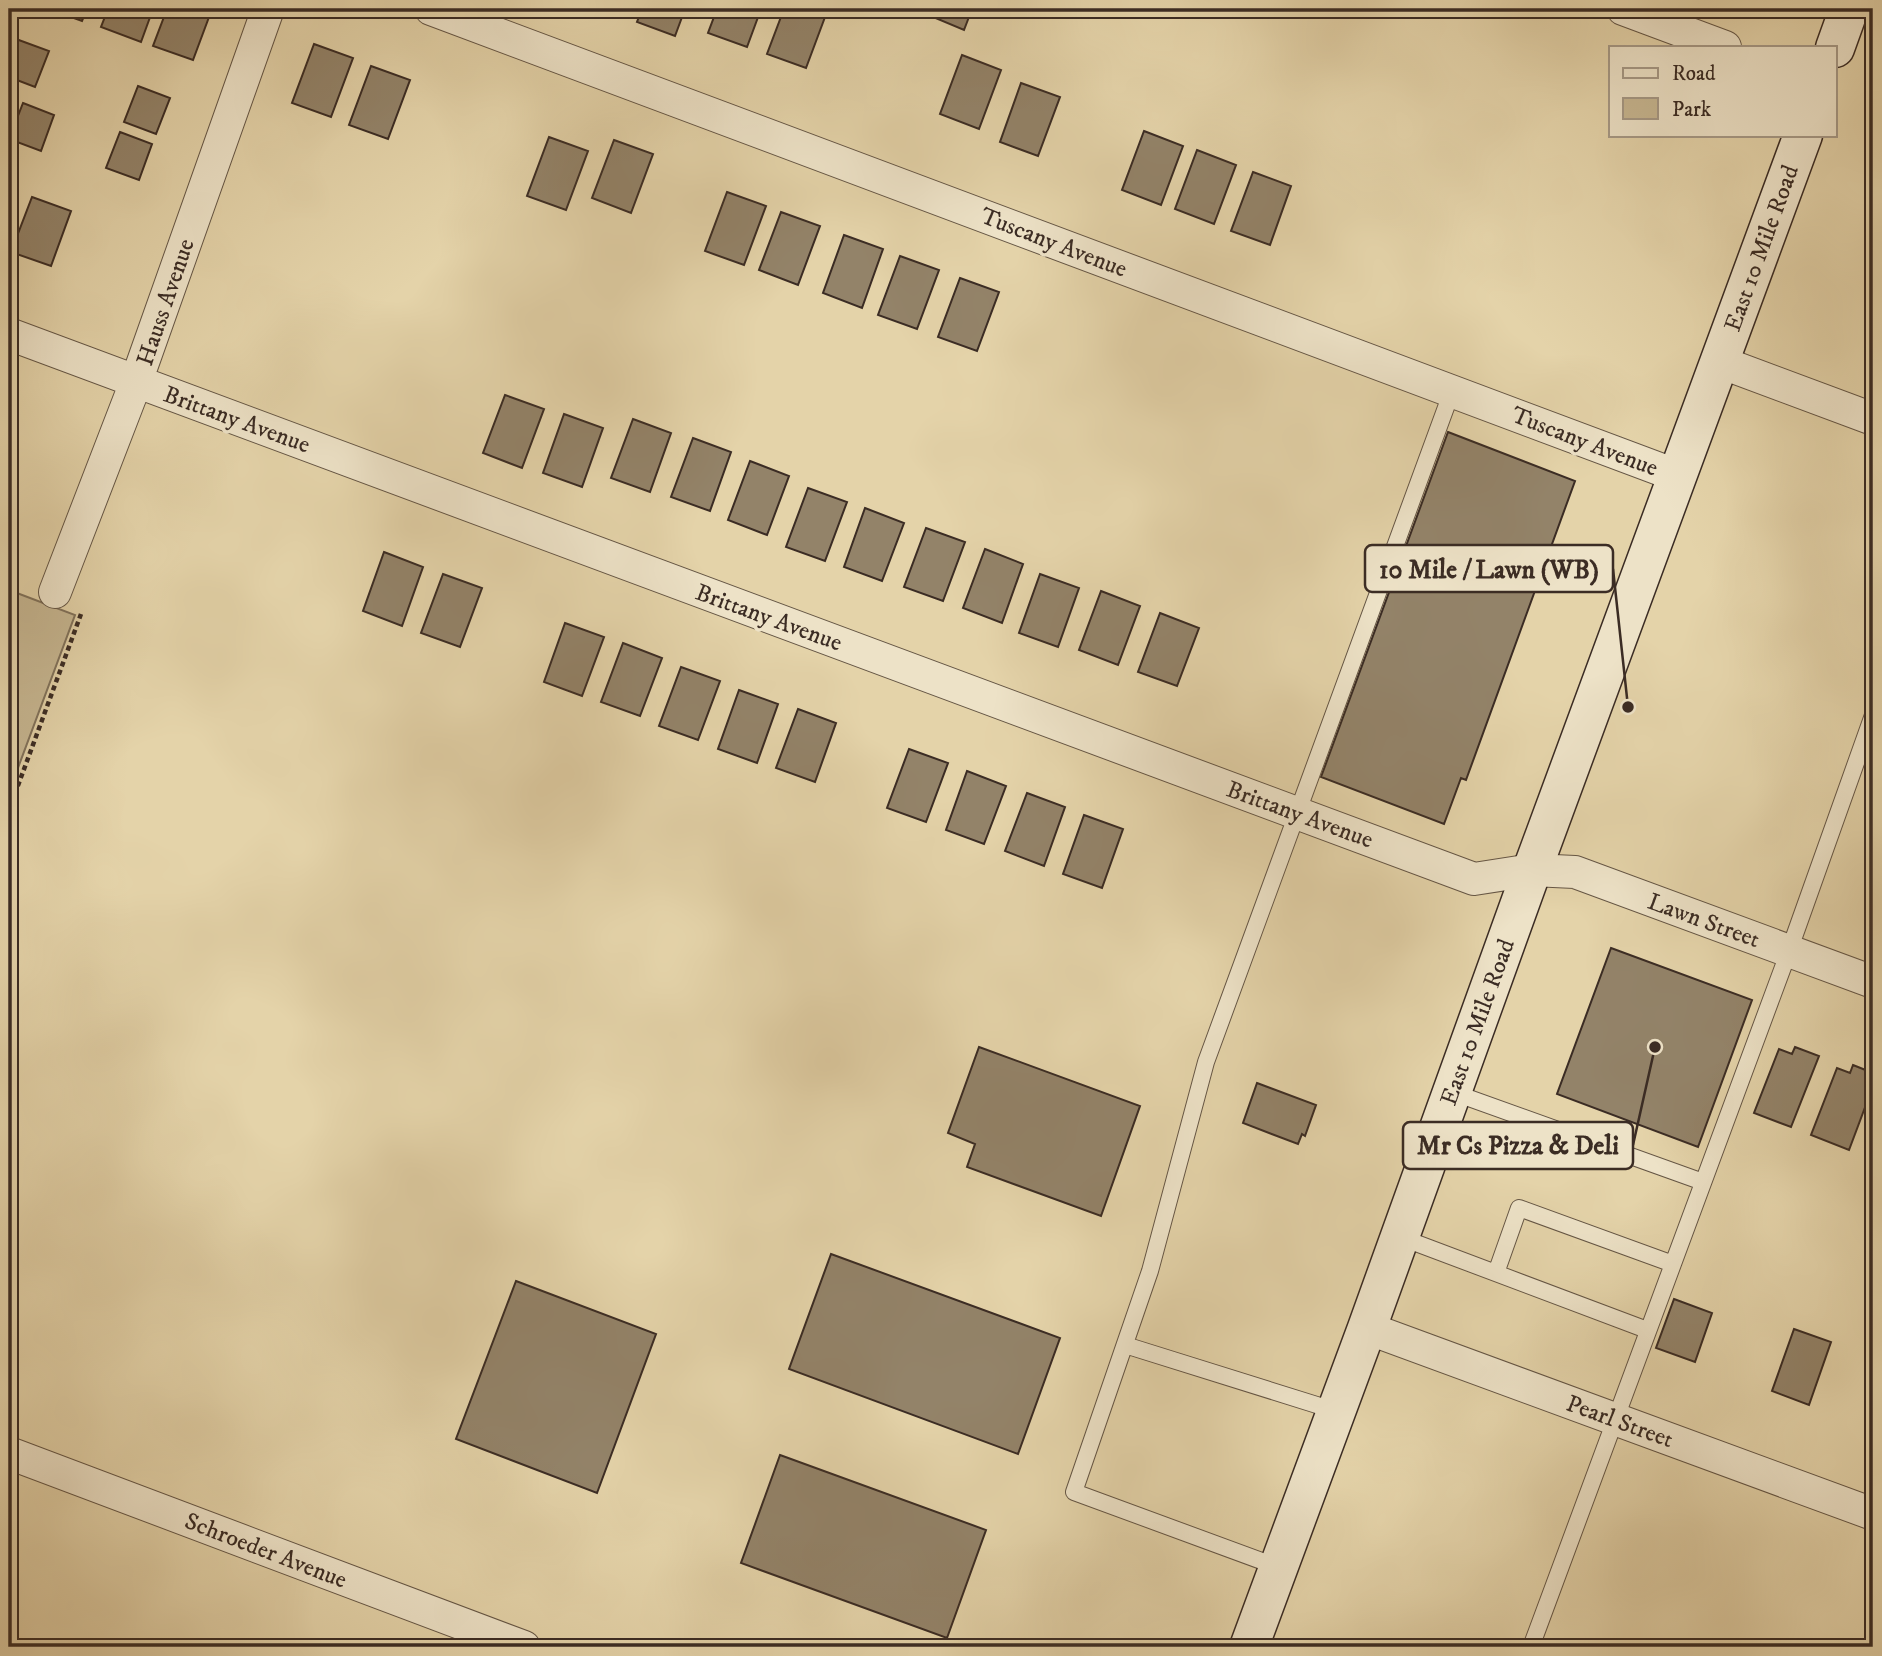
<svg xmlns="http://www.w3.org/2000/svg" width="1882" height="1656" font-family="'IM FELL DW Pica',serif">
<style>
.green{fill:#c7b792;stroke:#81725b;stroke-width:2}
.building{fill:#938369;stroke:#3b2c24;stroke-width:2}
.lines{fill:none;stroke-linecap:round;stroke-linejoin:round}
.lane-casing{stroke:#655645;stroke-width:18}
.street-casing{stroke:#655645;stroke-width:34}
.secondary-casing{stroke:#3b2c24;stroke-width:41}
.path{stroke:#3b2c24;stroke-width:4.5;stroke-dasharray:5 3.5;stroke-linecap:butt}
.lane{stroke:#ede2c7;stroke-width:16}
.street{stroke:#ede2c7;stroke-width:32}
.secondary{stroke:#ede2c7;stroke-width:38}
.labels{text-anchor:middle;stroke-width:7;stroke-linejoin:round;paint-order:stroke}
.street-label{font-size:24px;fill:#3b2c24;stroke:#ede2c7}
.leader{fill:none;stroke:#3b2c24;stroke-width:2.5}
.callout-dot{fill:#3b2c24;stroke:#ede2c7;stroke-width:2.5}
.callout{fill:#ede2c7;stroke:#3b2c24;stroke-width:2.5}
.callout-label{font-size:26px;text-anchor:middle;font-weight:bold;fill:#3b2c24}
</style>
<rect width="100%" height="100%" fill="#e4d3a9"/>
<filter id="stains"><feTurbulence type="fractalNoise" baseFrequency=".00286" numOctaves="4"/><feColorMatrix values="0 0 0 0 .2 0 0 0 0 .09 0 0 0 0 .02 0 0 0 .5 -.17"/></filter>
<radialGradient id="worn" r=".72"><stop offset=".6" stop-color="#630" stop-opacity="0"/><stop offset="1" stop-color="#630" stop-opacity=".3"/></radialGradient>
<path class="green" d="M9 590 75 615 9 792Z"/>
<path class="building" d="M49 9H87L82 21Z
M108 9H153L141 42 101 27Z
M167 9H212L193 60 153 46Z
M642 9H685L675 36 637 22Z
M717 9H761L747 47 708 33Z
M784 9H828L806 68 767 54Z
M936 9H972L964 30 933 17Z
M16 39 49 51 35 87 9 77V59Z
M314 44 353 58 331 117 292 103Z
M962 55 1001 70 979 129 940 114Z
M371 66 410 80 388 139 349 125Z
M1021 83 1060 97 1038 156 1000 142Z
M138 86 170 98 156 134 124 122Z
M23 103 54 115 41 151 9 139Z
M1144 131 1183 146 1161 205 1122 190Z
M120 132 152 144 139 180 106 168Z
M549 137 588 151 566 210 527 196Z
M614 140 653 154 631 213 592 198Z
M1197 150 1236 165 1214 224 1175 209Z
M1253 172 1291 186 1270 245 1231 231Z
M727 192 766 206 744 265 705 251Z
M32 197 71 211 51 266 11 252Z
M781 212 820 226 798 285 759 270Z
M844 235 883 249 862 308 823 293Z
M900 256 939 270 917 329 878 315Z
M960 278 999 292 977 351 938 337Z
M505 395 544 409 522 468 483 453Z
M564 414 603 428 582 487 543 473Z
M633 419 671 433 650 492 611 478Z
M1448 432 1575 481 1466 780 1461 778 1444 824 1321 777Z
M693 438 731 452 710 511 671 497Z
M750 461 789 476 767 535 728 520Z
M808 488 847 502 825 561 786 547Z
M865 508 904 523 882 581 844 567Z
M926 528 965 542 943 601 904 587Z
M985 549 1023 564 1002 623 963 608Z
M384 552 423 567 402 626 363 611Z
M443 574 482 588 460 647 421 633Z
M1040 574 1079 588 1058 647 1019 633Z
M1101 591 1140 606 1118 665 1079 650Z
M1160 613 1199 628 1177 686 1138 672Z
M565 623 604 637 582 696 544 682Z
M623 643 662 658 640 716 601 702Z
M681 667 720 681 698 740 659 726Z
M739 690 778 704 757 763 718 749Z
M798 709 836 723 815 782 776 768Z
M909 749 948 763 926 822 887 808Z
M967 771 1006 786 984 844 946 830Z
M1027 793 1065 807 1044 866 1005 851Z
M1084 815 1123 829 1102 888 1063 874Z
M1611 948 1752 1000 1698 1147 1557 1094Z
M979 1047 1140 1106 1101 1216 967 1167 975 1144 948 1133Z
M1795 1047 1819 1056 1791 1127 1754 1113 1779 1049 1792 1054Z
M1853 1065 1873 1073V1086L1849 1150 1811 1135 1837 1068 1850 1073Z
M1257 1083 1316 1105 1305 1136 1302 1134 1298 1144 1243 1123Z
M831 1254 1060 1338 1018 1454 789 1369Z
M516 1281 656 1334 597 1493 456 1439Z
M1674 1299 1712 1313 1695 1362 1656 1348Z
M1794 1329 1831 1342 1809 1405 1772 1391Z
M780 1455 986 1530 947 1638 741 1563Z"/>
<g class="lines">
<g class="lane-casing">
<path id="lane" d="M1452 1092 1703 1182
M1400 1237 1647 1330
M1496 1273 1519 1208 1673 1264
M1125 1345 1336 1411
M1278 1567 1074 1492 1150 1271 1206 1062 1452 391
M1531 1647 1789 951 1873 715"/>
</g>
<g class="street-casing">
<path id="street" d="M431 9 1678 476
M1623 9 1725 47
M9 334 1474 879 1532 870 1575 872 1873 982
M1720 362 1873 419
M55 592 136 382 268 9
M1367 1328 1873 1514
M9 1453 524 1647"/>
</g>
<g class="secondary-casing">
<path id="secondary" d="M1835 48 1849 9
M1249 1647 1367 1328 1532 870 1803 135"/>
</g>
<path class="path" d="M9 810 81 614"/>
<use href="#lane" class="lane"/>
<use href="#street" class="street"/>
<use href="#secondary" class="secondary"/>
</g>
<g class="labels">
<g class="street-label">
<text transform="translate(1054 242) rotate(21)" y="8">Tuscany Avenue</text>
<text transform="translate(1761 248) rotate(-70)" y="8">East 10 Mile Road</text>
<text transform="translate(165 302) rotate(-71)" y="8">Hauss Avenue</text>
<text transform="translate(237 419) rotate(20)" y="8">Brittany Avenue</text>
<text transform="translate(1585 441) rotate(21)" y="8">Tuscany Avenue</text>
<text transform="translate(769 617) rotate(20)" y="8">Brittany Avenue</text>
<text transform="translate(1300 814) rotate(20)" y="8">Brittany Avenue</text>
<text transform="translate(1704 920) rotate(20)" y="8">Lawn Street</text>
<text transform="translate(1477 1022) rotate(-70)" y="8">East 10 Mile Road</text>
<text transform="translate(1620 1421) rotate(20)" y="8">Pearl Street</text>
<text transform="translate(266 1550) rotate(21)" y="8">Schroeder Avenue</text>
</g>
</g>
<path class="leader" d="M1628 707L1613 569M1655 1047L1633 1145"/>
<g class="callout-dot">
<circle cx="1628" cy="707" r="7"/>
<circle cx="1655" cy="1047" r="7"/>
</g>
<g class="callout">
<rect x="1365" y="545" width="248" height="47" rx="7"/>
<rect x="1403" y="1122" width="230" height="47" rx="7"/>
</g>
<g class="callout-label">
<text x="1489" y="578">10 Mile / Lawn (WB)</text>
<text x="1518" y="1154">Mr Cs Pizza &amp; Deli</text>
</g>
<rect width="1882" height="1656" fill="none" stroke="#e4d3a9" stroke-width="35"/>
<rect x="10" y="10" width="1861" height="1635" fill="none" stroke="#3b2c24" stroke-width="3.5"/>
<rect x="18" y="18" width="1847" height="1621" fill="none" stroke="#3b2c24" stroke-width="2"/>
<rect x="1609" y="46" width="228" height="91" fill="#ede2c7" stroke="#a69986" stroke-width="2"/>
<rect x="1623" y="68" width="35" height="10" fill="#ede2c7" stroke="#a69986" stroke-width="2"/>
<text x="1672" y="80" font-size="21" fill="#3b2c24">Road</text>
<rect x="1623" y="98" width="35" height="21" fill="#c7b792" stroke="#a69986" stroke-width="2"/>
<text x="1672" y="116" font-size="21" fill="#3b2c24">Park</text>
<rect width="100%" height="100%" filter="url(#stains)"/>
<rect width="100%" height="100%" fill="url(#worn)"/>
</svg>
